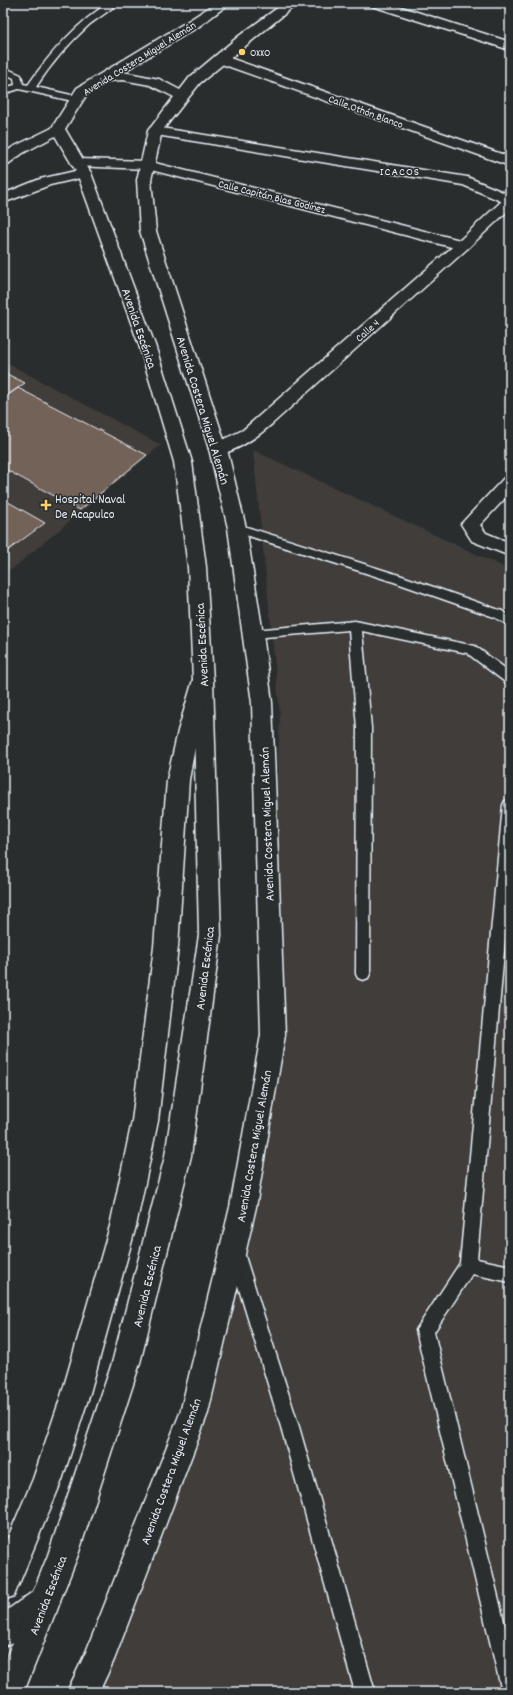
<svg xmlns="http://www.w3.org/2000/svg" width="513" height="1695" font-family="Dekko,sans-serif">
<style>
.built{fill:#403d3b}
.building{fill:#726259;stroke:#e8f1f8}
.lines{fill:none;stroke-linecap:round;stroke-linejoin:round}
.lane-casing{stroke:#e8f1f8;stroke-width:3}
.street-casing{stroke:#e8f1f8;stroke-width:3}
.secondary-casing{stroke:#e8f1f8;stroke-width:3}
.primary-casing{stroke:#e8f1f8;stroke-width:3}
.highway-casing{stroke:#e8f1f8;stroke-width:3}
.lane{fill:#2a2d2e;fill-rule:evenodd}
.street{fill:#2a2d2e;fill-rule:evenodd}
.secondary{fill:#2a2d2e;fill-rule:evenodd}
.primary{fill:#2a2d2e;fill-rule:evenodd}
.highway{fill:#2a2d2e;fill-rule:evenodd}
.poi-dot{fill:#ffd166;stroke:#2a2d2e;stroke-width:1.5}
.labels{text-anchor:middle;stroke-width:3;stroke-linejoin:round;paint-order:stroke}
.far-poi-label{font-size:11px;fill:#e8f1f8;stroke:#2a2d2e;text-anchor:start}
.far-street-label{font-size:11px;fill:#e8f1f8;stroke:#2a2d2e}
.far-neighbourhood-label{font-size:12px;letter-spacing:1px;fill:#e8f1f8;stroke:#2a2d2e}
.street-label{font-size:13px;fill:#e8f1f8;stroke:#2a2d2e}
.poi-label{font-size:13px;fill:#e8f1f8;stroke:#2a2d2e;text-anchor:start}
</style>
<rect width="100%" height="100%" fill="#2a2d2e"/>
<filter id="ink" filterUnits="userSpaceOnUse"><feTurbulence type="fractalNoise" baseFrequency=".025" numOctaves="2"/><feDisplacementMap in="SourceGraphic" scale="8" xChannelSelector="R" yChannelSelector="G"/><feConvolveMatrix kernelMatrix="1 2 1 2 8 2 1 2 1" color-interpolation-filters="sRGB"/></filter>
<g filter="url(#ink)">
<path class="built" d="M3 361 161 445 11 570 3 565Z
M253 450 510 570V1692H97L189 1442 267 1009 280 714Z"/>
<path class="building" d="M3 372 25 383 3 398Z
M18 388 147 455 80 510 3 468V399Z
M3 499 45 523 3 554Z"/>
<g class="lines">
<g class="lane-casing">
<path id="lane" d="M108 3H117C110 11 99 17 90 24 69 43 51 64 36 87L80 97 81 99 80 101 77 102 19 89 3 94V88L15 85 14 78 3 73V67L21 75 23 84 28 85C50 53 75 25 108 3Z
M237 524 402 576 502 611 510 616V626L494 617 394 582 233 531 231 528 233 525Z
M355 621 475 646 510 672V684L505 682 467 653 362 631 371 728 370 974 368 978 363 980 358 978 356 974 357 728 349 630 253 638 249 637 247 634 249 631 253 630Z
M510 800V883L477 1259 510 1266V1282L472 1274 434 1332 510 1646V1692H502L416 1330 460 1263 503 805 505 801Z
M236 1245 242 1247 244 1253 299 1427 375 1692H355L281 1427 228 1253 230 1247Z"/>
</g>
<g class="street-casing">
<path id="street" d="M370 3H389L510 42V50L372 6Z
M221 55 510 157V166L216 62 214 59 216 56Z
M58 125 63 126 65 129 63 132 23 153 8 164 3 165V154L13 147Z
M155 127 467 177 510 195V205L463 185 150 134 148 131 150 128Z
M84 169 89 170 91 173 89 176 50 185 3 203V194L40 179Z
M463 240 468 242 471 245 468 248 272 424C259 435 230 458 212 453L209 449 212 445 243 430 458 242Z
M510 476V493L480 525 486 533 510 543V556L472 541 461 524 504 478Z
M45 1587 56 1591 60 1602 56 1613 14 1642 3 1646V1613L34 1591Z"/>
</g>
<g class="secondary-casing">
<path id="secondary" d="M79 159 147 161 460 240 505 198 510 197V209L468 248 463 250 147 169 74 166 72 163 74 160Z"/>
</g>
<g class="primary-casing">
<path id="primary" d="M216 3H230L198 27 123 72 159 79 180 90 190 77 239 36 284 3H298L200 83 162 131 151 180 156 231 227 449 246 528 263 634 272 703 285 1035 256 1207 208 1413 114 1660 99 1692H67L86 1652 180 1413 230 1207 261 1035 252 703 228 528 209 449 140 231 137 180 148 131 174 97 150 85 123 80 108 81 87 94 65 129 91 173 155 345 192 462 206 567 213 680 221 935 191 1156 140 1363 78 1555 24 1692H3V1666L48 1555 112 1363 165 1156 199 935 193 680 188 567 174 462 139 345 77 173 51 129 77 88 188 21Z"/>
</g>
<g class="highway-casing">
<path id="highway" d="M203 673 210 675 213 680 198 731 189 780 178 947 158 1121 136 1226 90 1393 62 1480 14 1596 3 1600V1549L33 1479 62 1393 110 1226 132 1121 154 947 167 780 178 731 193 680 196 675Z"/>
</g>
<use href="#lane" class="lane"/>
<use href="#street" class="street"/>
<use href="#secondary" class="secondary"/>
<use href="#primary" class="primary"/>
<use href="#highway" class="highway"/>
</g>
</g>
<g class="poi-dot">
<circle cx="242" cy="52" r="4"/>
<path d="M44 499h4v4h4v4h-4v4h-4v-4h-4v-4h4z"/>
</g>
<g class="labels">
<g class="far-poi-label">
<text x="250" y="56">OXXO</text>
</g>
<g class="far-street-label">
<text transform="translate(139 58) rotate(-32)" y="4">Avenida Costera Miguel Alemán</text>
<text transform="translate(366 111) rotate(20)" y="4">Calle Othón Blanco</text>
<text transform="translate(272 196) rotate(14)" y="4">Calle Capitán Blas Godínez</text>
<text transform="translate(367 330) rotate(-42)" y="4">Calle 4</text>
</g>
<g class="far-neighbourhood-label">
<text x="400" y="175">ICACOS</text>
</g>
<g class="street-label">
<text transform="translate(140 328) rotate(71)" y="5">Avenida Escénica</text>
<text transform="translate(204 410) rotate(73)" y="5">Avenida Costera Miguel Alemán</text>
<text transform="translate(201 645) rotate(-93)" y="5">Avenida Escénica</text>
<text transform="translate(266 824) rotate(-92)" y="5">Avenida Costera Miguel Alemán</text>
<text transform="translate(204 968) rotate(-83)" y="5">Avenida Escénica</text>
<text transform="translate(253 1146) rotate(-80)" y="5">Avenida Costera Miguel Alemán</text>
<text transform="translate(146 1286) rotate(-76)" y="5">Avenida Escénica</text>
<text transform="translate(170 1471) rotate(-70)" y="5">Avenida Costera Miguel Alemán</text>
<text transform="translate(47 1595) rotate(-69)" y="5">Avenida Escénica</text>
</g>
<g class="poi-label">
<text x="55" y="503">Hospital Naval<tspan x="55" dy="15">De Acapulco</tspan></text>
</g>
</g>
<rect width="513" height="1695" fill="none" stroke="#2a2d2e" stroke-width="16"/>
<rect x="8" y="8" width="497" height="1679" fill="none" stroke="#e8f1f8" stroke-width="1.5" filter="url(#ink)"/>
</svg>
